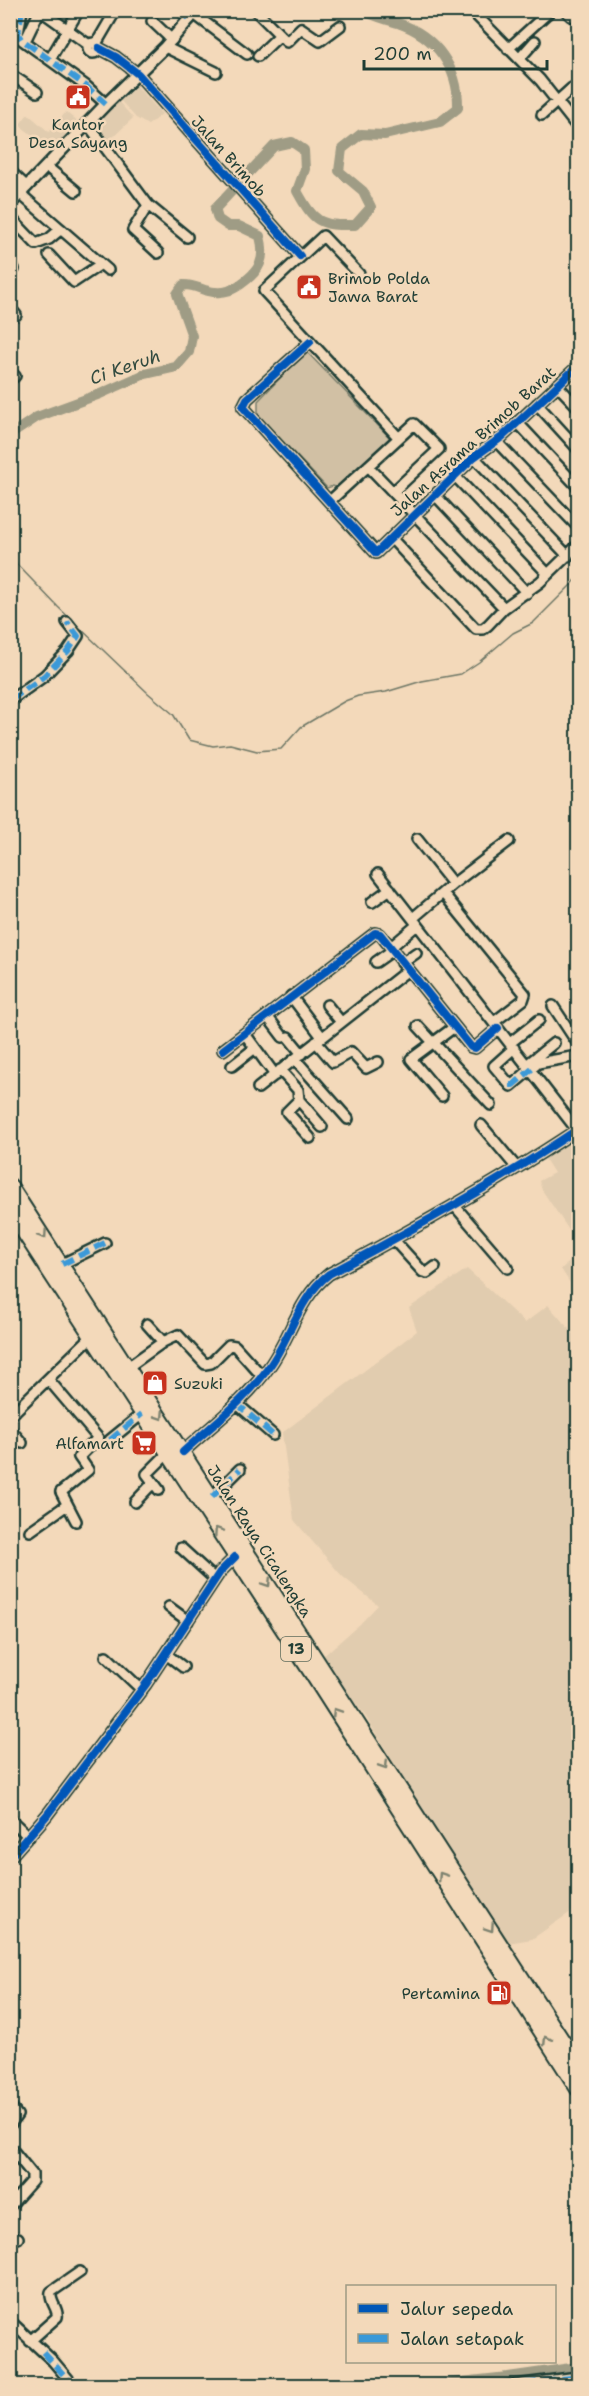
<svg xmlns="http://www.w3.org/2000/svg" width="589" height="2396" font-family="'Shantell Sans',sans-serif">
<style>
.built{fill:#e1ccaf}
.green{fill:#d1c0a4;stroke:#787e6c;stroke-width:1.5}
.lines{fill:none;stroke-linecap:round;stroke-linejoin:round}
.stream{stroke:#6c7665;stroke-width:1.5}
.river{stroke:#9f9c85;stroke-width:10}
.minor-casing{stroke:#1f3d34;stroke-width:14}
.major-casing{stroke:#1f3d34;stroke-width:15}
.highway-casing{stroke:#1f3d34;stroke-width:18}
.minor{stroke:#f3d9ba;stroke-width:9}
.major{stroke:#f3d9ba;stroke-width:10}
.highway{stroke:#f3d9ba;stroke-width:14}
.quiet{stroke:#3a99d8;stroke-width:6;stroke-dasharray:12 6;stroke-linecap:butt}
.cycleway-casing{stroke:#f3d9ba;stroke-width:11}
.cycleway{stroke:#0057b8;stroke-width:8}
.oneway{stroke:#7e8370}
.labels{text-anchor:middle;stroke-width:5;stroke-linejoin:round;paint-order:stroke}
.shield{fill:#f3d9ba;stroke:#5f6c5c;stroke-width:1.5}
.shield-label{font-size:15px;font-weight:bold;fill:#1f3d34}
.poi-label{font-size:16px;fill:#1f3d34;stroke:#f3d9ba;text-anchor:start}
.street-label{font-size:16px;fill:#1f3d34;stroke:#f3d9ba}
.water-label{font-size:18px;font-style:italic;fill:#324b40;stroke:#f3d9ba}
</style>
<rect width="100%" height="100%" fill="#f3d9ba"/>
<filter id="ink" filterUnits="userSpaceOnUse"><feTurbulence type="fractalNoise" baseFrequency=".0167" numOctaves="2"/><feDisplacementMap in="SourceGraphic" scale="12" xChannelSelector="R" yChannelSelector="G"/><feConvolveMatrix kernelMatrix="1 2 1 2 8 2 1 2 1" color-interpolation-filters="sRGB"/></filter>
<g filter="url(#ink)">
<path class="built" d="M136 85 162 114 148 125 136 118 120 100Z
M118 101 133 118 107 143 91 126Z
M66 112 80 124 54 151 19 125 28 114 49 132Z
M578 1132V1300L570 1290V1283L561 1269 578 1255 574 1248 577 1242 542 1190 539 1181 554 1173 542 1154Z
M467 1269 525 1323 548 1305 578 1339V1907L532 1939 508 1943 431 1825 366 1717 321 1658 360 1624 378 1605 342 1576 294 1520 282 1433 417 1331 409 1308Z"/>
<path class="green" d="M306 351 390 438 340 489 333 486 327 488 258 415V401Z"/>
<g class="lines">
<path class="stream" d="M10 557 58 607 148 693 173 714 189 740 213 746 230 744 257 751 281 749 301 727 345 701 358 696 386 692 422 681 461 674 479 662 513 633 533 623 578 578"/>
<path class="river" d="M10 435 37 417 100 394 145 374 176 367 189 352 192 336 177 294 183 285C195 284 204 292 215 292 226 293 232 290 241 284 260 271 266 259 260 236L239 226H228L218 219 215 209 274 146 292 142 304 150 305 169 297 191C314 222 319 226 355 225L371 207 363 191 339 171 342 149 361 134 385 135 440 122 458 108C459 68 436 36 398 23 387 19 373 17 363 10
M424 2386 508 2377 578 2367"/>
<g class="minor-casing">
<path id="minor" d="M22 10 18 34 21 39 86 86 106 104
M40 10 89 45
M180 10 190 19
M255 10 287 42 301 28 320 41 340 26
M471 10 540 80 578 128
M565 10 571 16 578 17
M194 14 247 54
M152 21 172 40
M27 37 40 10
M88 48a5 5 0 1 1 10 0a5 5 0 1 1-10 0Z
M96 44 113 15
M165 47 216 72
M99 48 116 57 138 74 300 256
M508 49 551 10
M10 52V54
M258 56 280 35
M50 59 79 10
M519 59 535 41
M10 74 37 92
M542 115 572 88
M87 123 148 205 133 230 158 253
M47 167 76 191
M10 171 27 187
M10 181 25 198 108 270
M148 205 187 237
M10 217 36 244 49 239 61 229
M49 255 74 282 101 264
M10 265 14 269
M359 274 323 236 264 291 398 437
M10 308 16 315
M310 342 247 399 243 407 376 553 474 457 502 437 578 366
M10 380 15 376
M557 385 578 407
M537 404 578 449
M517 422 578 487
M496 441 578 527
M474 457 568 556
M368 466 504 608
M455 476 547 573
M435 495 527 593
M330 501 414 424 439 449 393 492
M391 538 476 629H483L488 625 504 608 540 582 578 545
M10 695 15 697 44 676 68 651 78 636 67 622
M417 839 453 884
M378 874 577 1130
M443 893 525 994 523 1000 494 1022
M372 902 390 889
M413 918 453 884 509 841
M391 947 417 925
M376 962 393 950
M402 963 416 953
M291 996 322 1037
M327 1005 341 1022
M553 1006 578 1044
M267 1016 283 1037
M418 1026 491 1105
M245 1034 275 1075
M288 1037 302 1054
M316 1042 333 1062 351 1052 366 1068 378 1062
M510 1043 539 1020
M514 1048 494 1066 511 1086 538 1063 578 1056
M223 1050 375 933 380 934 471 1047 475 1048 498 1028
M295 1059 348 1119
M529 1063 554 1043
M232 1066 255 1048
M280 1070 298 1090 299 1100 287 1112 310 1138
M258 1088 408 970
M442 1096 411 1059 453 1028
M299 1100 322 1127
M481 1125 517 1168
M454 1205 508 1268
M10 1232 18 1222
M393 1239 423 1272 427 1273 435 1267
M62 1264 105 1243
M147 1324 163 1342
M128 1367 163 1342 178 1335 205 1364 211 1363 229 1345 235 1346 262 1376
M48 1379 98 1438 79 1457 88 1470 61 1492 76 1521
M236 1403 273 1435
M10 1416 92 1336
M10 1429 22 1443
M110 1440 142 1414
M183 1452C212 1425 246 1400 269 1367 291 1337 298 1298 329 1274 414 1229 499 1182 578 1129
M159 1490 147 1474 168 1453
M212 1497 240 1469
M135 1502 153 1483
M30 1531 67 1505
M181 1548 215 1579
M169 1607 188 1621
M166 1654 183 1667
M106 1656 142 1690
M10 1819 29 1837
M10 1857 47 1815 146 1684 220 1572 235 1557
M10 2106 17 2115 10 2125
M10 2147 32 2174V2181L10 2206
M10 2237 18 2238
M10 2321 53 2361 74 2386
M30 2341 57 2317C59 2309 49 2302 51 2292L80 2272
M507 2386 578 2377"/>
</g>
<g class="major-casing">
<path id="major" d="M10 204 106 104 165 47 197 10"/>
</g>
<g class="highway-casing">
<path id="highway" d="M10 1186 578 2065
M10 1211 311 1672 578 2089"/>
</g>
<use href="#minor" class="minor"/>
<use href="#major" class="major"/>
<use href="#highway" class="highway"/>
<path class="quiet" d="M22 10 18 34 21 39 86 86 106 104
M180 10 190 19
M10 380 15 376
M10 695 15 697 44 676 68 651 78 636 67 622
M510 1085H513L532 1069
M62 1264 105 1243
M236 1403 273 1435
M110 1440 142 1414
M212 1497 240 1469
M43 2352 74 2386
M507 2386 578 2377"/>
<g class="cycleway-casing">
<path id="cycleway" d="M99 48 116 57 138 74 300 256
M310 342 247 399 243 407 376 553 474 457 502 437 578 366
M223 1050 375 933 380 934 471 1047 475 1048 498 1028
M183 1452C212 1425 246 1400 269 1367 291 1337 298 1298 329 1274 414 1229 499 1182 578 1129
M10 1857 47 1815 146 1684 220 1572 235 1557"/>
</g>
<use href="#cycleway" class="cycleway"/>
</g>
<defs><path id="oneway-chevron" d="M-2-3.5L2.5 0L-2 3.5" fill="none" stroke-width="1.6" stroke-linecap="round" stroke-linejoin="round" transform="scale(1.5)"/></defs>
<g class="oneway">
<use href="#oneway-chevron" transform="translate(43 1235) rotate(56)"/>
<use href="#oneway-chevron" transform="translate(160 1416) rotate(57)"/>
<use href="#oneway-chevron" transform="translate(218 1531) rotate(-124)"/>
<use href="#oneway-chevron" transform="translate(267 1583) rotate(57)"/>
<use href="#oneway-chevron" transform="translate(336 1712) rotate(-123)"/>
<use href="#oneway-chevron" transform="translate(384 1765) rotate(57)"/>
<use href="#oneway-chevron" transform="translate(442 1876) rotate(-123)"/>
<use href="#oneway-chevron" transform="translate(490 1928) rotate(56)"/>
<use href="#oneway-chevron" transform="translate(547 2040) rotate(-122)"/>
</g>
</g>
<defs>
<g id="civic-square" transform="scale(1.35)"><rect x="-9" y="-9" width="18" height="18" rx="4" fill="#c8321e" stroke="#f3d9ba"/><path d="M-.6-6.5H3V-4.5H.6V-3L4-1V1h2V6H-6V1h2V-1L-.6-3ZM-1.2 2.5V6h2.4V2.5Z" fill="#fff"/></g>
<g id="shop-square" transform="scale(1.35)"><rect x="-9" y="-9" width="18" height="18" rx="4" fill="#c8321e" stroke="#f3d9ba"/><path d="M-5-2.5h2.3a2.7 3.5 0 0 1 5.4 0H5L5.5 6h-11ZM-1.5-2.5h3a1.5 2.3 0 0 0-3 0Z" fill="#fff"/></g>
<g id="supermarket-square" transform="scale(1.35)"><rect x="-9" y="-9" width="18" height="18" rx="4" fill="#c8321e" stroke="#f3d9ba"/><path d="M-6-5.5h2.5l.6 2H6L4.5 2H-2.5L-4.4-4H-6ZM-1.5 3.2a1.3 1.3 0 1 0 .1 0ZM3 3.2a1.3 1.3 0 1 0 .1 0Z" fill="#fff"/></g>
<g id="fuel-square" transform="scale(1.35)"><rect x="-9" y="-9" width="18" height="18" rx="4" fill="#c8321e" stroke="#f3d9ba"/><path d="M-5.5-6h7V0h2V4h1.3V-2.5L3-4.5l.8-.8L6-3V5H2.5V1h-1V6h-7ZM-4.2-4.7v3.2H.2V-4.7Z" fill="#fff"/></g>
</defs>
<g fill-rule="evenodd">
<use href="#civic-square" x="78" y="97"/>
<use href="#civic-square" x="309" y="287"/>
<use href="#shop-square" x="155" y="1383"/>
<use href="#supermarket-square" x="144" y="1443"/>
<use href="#fuel-square" x="499" y="1993"/>
</g>
<g class="labels">
<rect class="shield" x="281" y="1637" width="30" height="24" rx="4.5"/>
<g class="shield-label">
<text x="296" y="1654">13</text>
</g>
<g class="poi-label">
<text x="78" y="130" text-anchor="middle">Kantor<tspan x="78" dy="18">Desa Sayang</tspan></text>
<text x="328" y="284">Brimob Polda<tspan x="328" dy="18">Jawa Barat</tspan></text>
<text x="174" y="1389">Suzuki</text>
<text x="124" y="1449" text-anchor="end">Alfamart</text>
<text x="480" y="1999" text-anchor="end">Pertamina</text>
</g>
<g class="street-label">
<text transform="translate(229 156) rotate(48)" y="6">Jalan Brimob</text>
<text transform="translate(473 441) rotate(-42)" y="6">Jalan Asrama Brimob Barat</text>
<text transform="translate(260 1541) rotate(57)" y="6">Jalan Raya Cicalengka</text>
</g>
<g class="water-label">
<text transform="translate(125 367) rotate(-19)" y="6">Ci Keruh</text>
</g>
</g>
<rect width="589" height="2396" fill="none" stroke="#f3d9ba" stroke-width="36"/>
<rect x="18" y="18" width="553" height="2360" fill="none" stroke="#1f3d34" stroke-width="2" filter="url(#ink)"/>
<rect x="346" y="2285" width="210" height="78" fill="#f3d9ba" stroke="#9e9b84" stroke-width="1.5"/>
<rect x="358" y="2304" width="30" height="9" fill="#0057b8" stroke="#9e9b84" stroke-width="1.5"/>
<text x="400" y="2315" font-size="18" fill="#1f3d34">Jalur sepeda</text>
<rect x="358" y="2334" width="30" height="9" fill="#3a99d8" stroke="#9e9b84" stroke-width="1.5"/>
<text x="400" y="2345" font-size="18" fill="#1f3d34">Jalan setapak</text>
<path d="M364 60v9h183v-9" fill="none" stroke="#1f3d34" stroke-width="3"/>
<text x="373" y="60" font-size="18" fill="#1f3d34" stroke="#f3d9ba" stroke-width="4.5" paint-order="stroke">200 m</text>
</svg>
